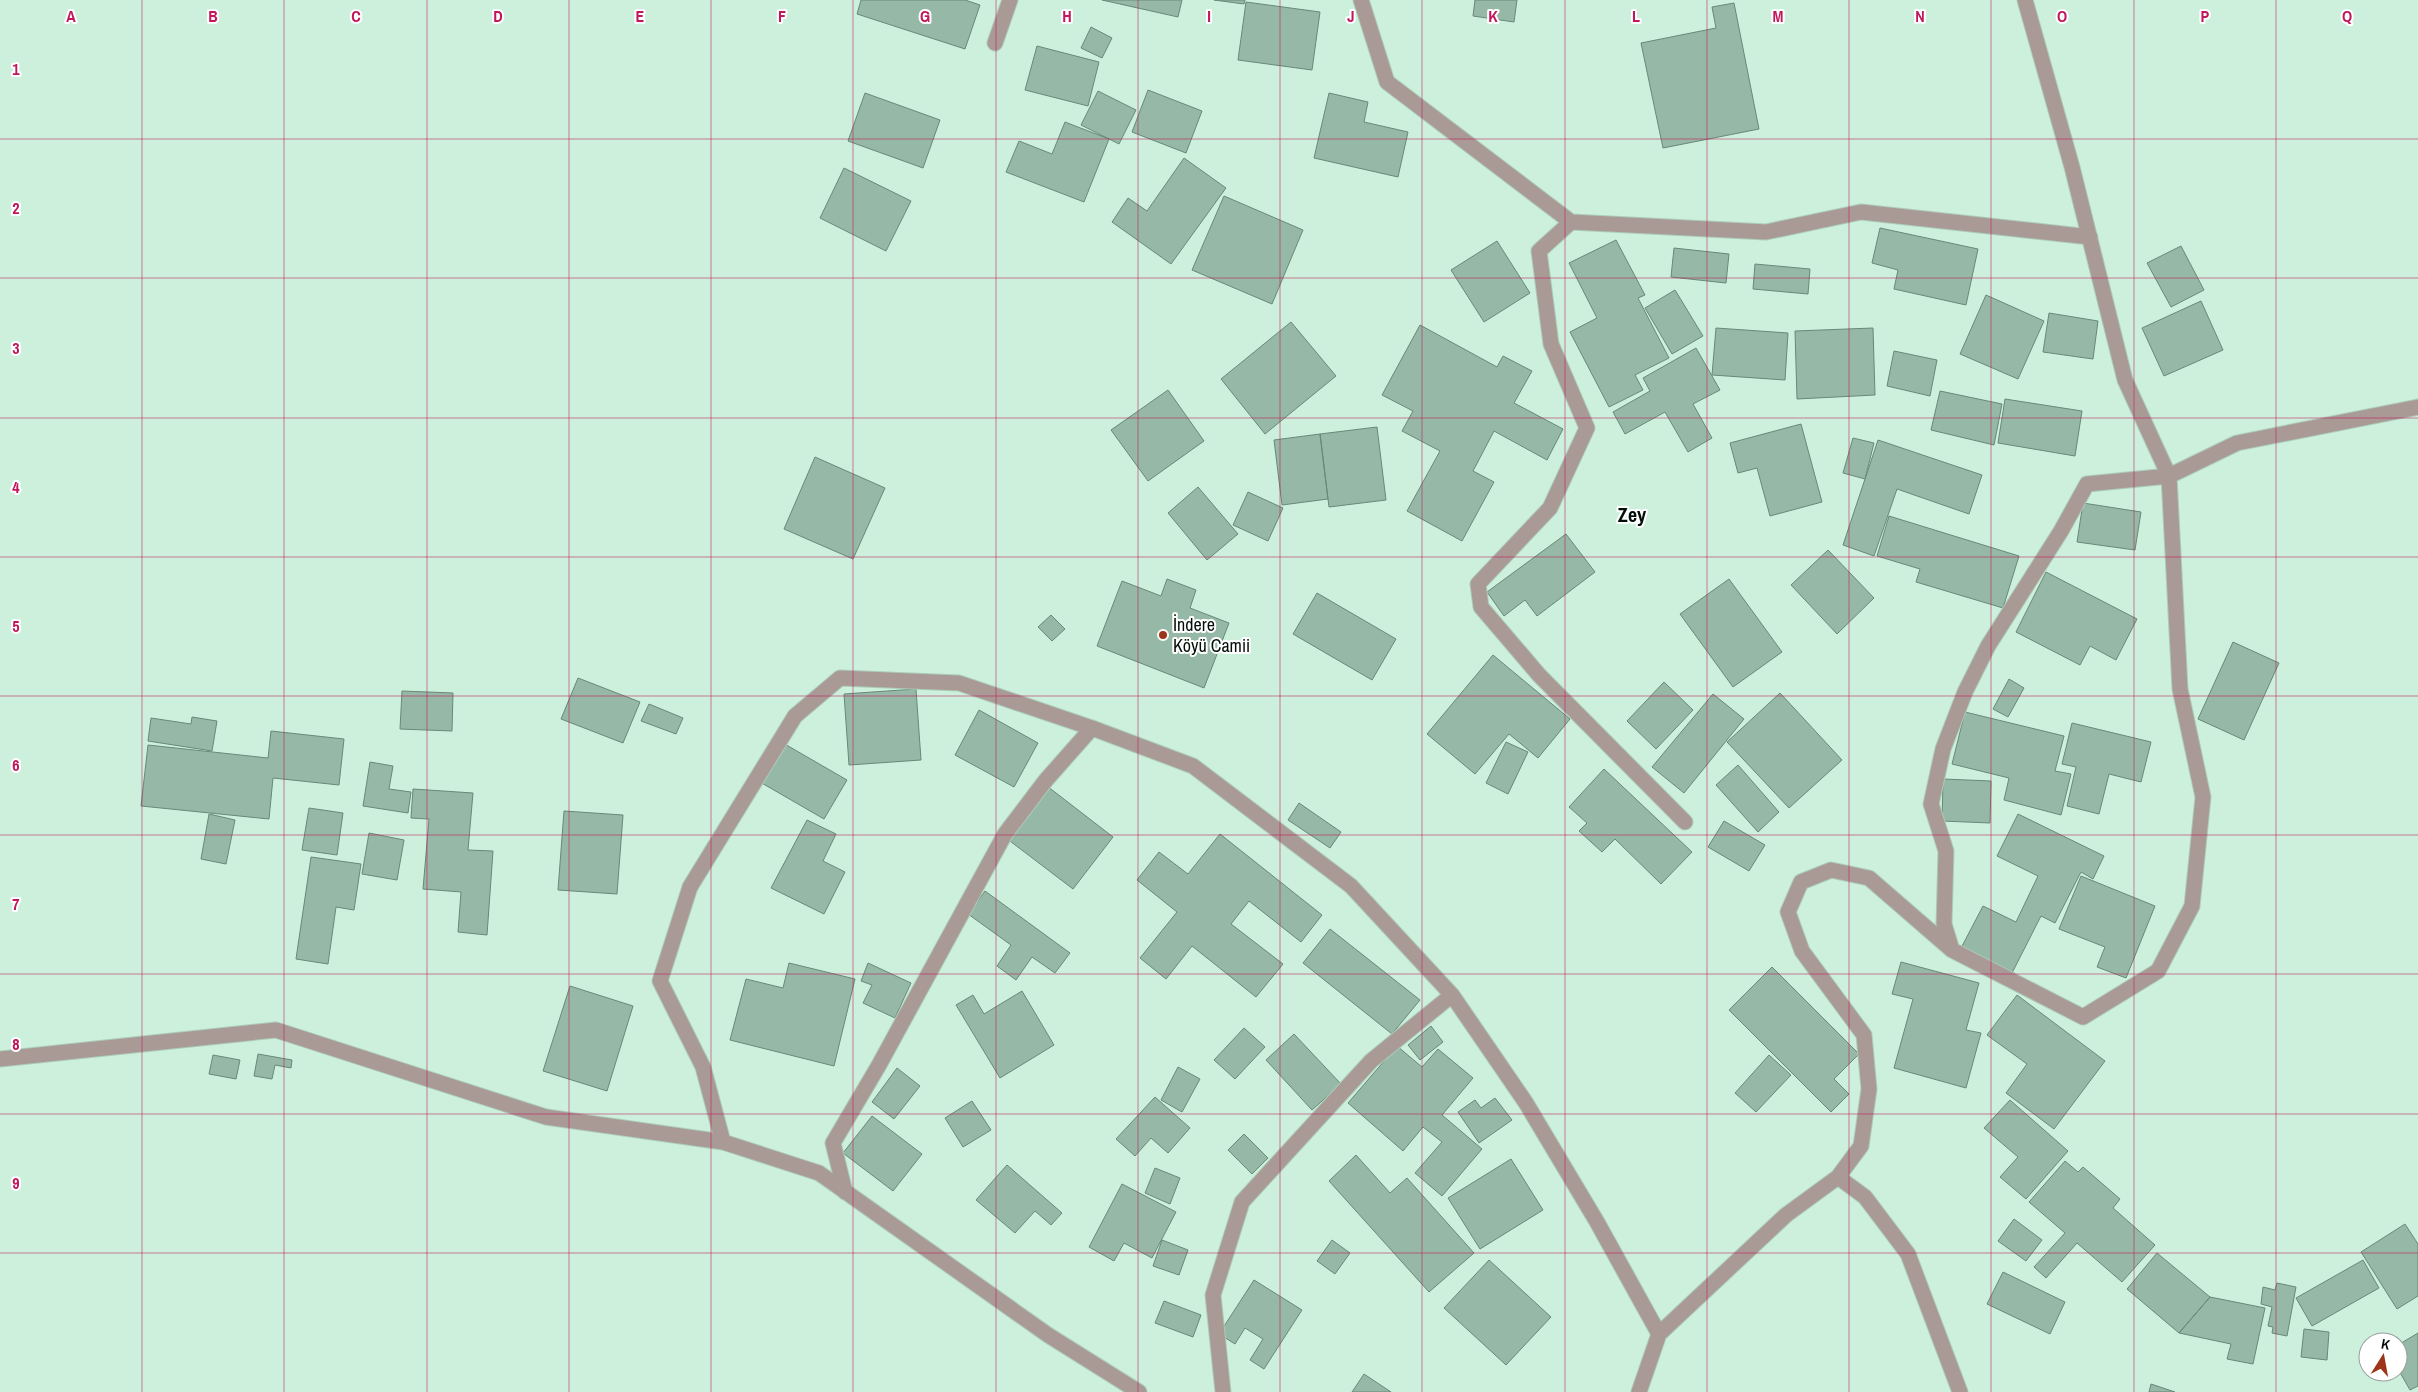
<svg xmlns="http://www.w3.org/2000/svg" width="2418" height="1392" font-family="'Archivo Narrow',sans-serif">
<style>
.building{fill:#96b8a6;stroke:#688978}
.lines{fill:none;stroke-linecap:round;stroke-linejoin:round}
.minor-casing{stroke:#acccba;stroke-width:17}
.minor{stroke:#aa9a95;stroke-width:15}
.grid{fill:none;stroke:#c2185b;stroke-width:1;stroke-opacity:0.55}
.poi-dot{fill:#9d351a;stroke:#fff;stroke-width:2}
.labels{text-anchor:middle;stroke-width:4;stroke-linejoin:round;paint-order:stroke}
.poi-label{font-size:18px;fill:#030e08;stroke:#fff;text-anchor:start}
.quarter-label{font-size:20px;font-weight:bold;fill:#030e08;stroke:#fff}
.grid-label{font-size:16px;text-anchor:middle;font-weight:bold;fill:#c2185b;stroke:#fff;stroke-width:4;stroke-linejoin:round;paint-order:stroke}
</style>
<rect width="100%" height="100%" fill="#ccf0dc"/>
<path class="building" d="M861 0H965L980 5 965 49 857 14Z
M1102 0H1182L1178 17Z
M1214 0H1245L1244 4Z
M1475 0H1517L1514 22 1473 16Z
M1246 2 1320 12 1312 70 1238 60Z
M1734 3 1759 129 1663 148 1641 43 1716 28 1712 7Z
M1091 27 1112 38 1102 58 1081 48Z
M1037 46 1099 62 1088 106 1025 90Z
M1148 90 1202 111 1186 153 1132 132Z
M1098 91 1136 110 1119 144 1081 125Z
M865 93 940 120 923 168 848 141Z
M1329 93 1368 102 1364 122 1408 132 1398 177 1314 158Z
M1065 122 1109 139 1084 202 1006 172 1019 141 1052 154Z
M1184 158 1226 188 1171 264 1112 222 1128 198 1147 211Z
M844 168 911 201 886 251 820 218Z
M1224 196 1303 230 1272 304 1192 270Z
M1880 228 1978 249 1966 305 1894 289 1898 270 1872 263Z
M1616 240 1645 295 1638 298 1669 358 1635 375 1643 390 1609 407 1570 332 1597 318 1569 263Z
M1497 241 1530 293 1484 322 1451 270Z
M2181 246 2204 290 2171 307 2147 263Z
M1674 248 1729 254 1726 283 1671 277Z
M1755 264 1810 269 1808 294 1753 289Z
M1675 290 1703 336 1672 354 1645 308Z
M1986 295 2044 321 2018 379 1960 354Z
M2201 301 2223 350 2164 376 2142 328Z
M2049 313 2098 321 2093 359 2043 352Z
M1291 322 1336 376 1265 434 1221 379Z
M1420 325 1497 367 1503 356 1532 371 1514 403 1563 429 1547 460 1494 431 1473 471 1494 482 1462 541 1407 511 1440 451 1402 431 1413 411 1382 395Z
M1716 328 1788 333 1785 380 1712 375Z
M1873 328 1875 395 1797 399 1795 331Z
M1696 348 1720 390 1693 404 1712 438 1688 452 1665 412 1625 434 1613 412 1650 391 1643 378Z
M1894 351 1937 360 1930 396 1887 386Z
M1168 390 1204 441 1148 481 1111 430Z
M1940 391 2002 404 1994 445 1931 430Z
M2005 399 2082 411 2075 456 1998 443Z
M1801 424 1822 502 1770 516 1757 468 1738 473 1730 443Z
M1377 427 1386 500 1329 507 1320 434Z
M1320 434 1328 499 1282 505 1274 440Z
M1853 438 1874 443 1865 479 1843 473Z
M1878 440 1982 475 1969 514 1897 489 1874 556 1843 545Z
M815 457 885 488 853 559 784 529Z
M1198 487 1238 534 1207 560 1168 513Z
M1248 492 1283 508 1268 541 1233 525Z
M2083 503 2141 512 2135 550 2077 542Z
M1889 516 2019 556 2003 608 1916 582 1920 569 1877 556Z
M1566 534 1595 572 1537 616 1525 600 1504 616 1487 592Z
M1828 550 1874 598 1837 634 1791 585Z
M2046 572 2137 619 2116 660 2090 646 2080 665 2016 632Z
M1167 579 1196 590 1190 608 1229 623 1204 688 1097 646 1122 581 1161 596Z
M1729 579 1782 652 1733 687 1680 614Z
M1317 593 1396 639 1372 680 1293 634Z
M1051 615 1065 629 1052 641 1038 627Z
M2233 642 2279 663 2244 740 2198 719Z
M1493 655 1570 719 1538 758 1509 734 1475 774 1427 734Z
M578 678 640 702 623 743 561 719Z
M2009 679 2024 688 2008 717 1993 709Z
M1664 682 1693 710 1656 749 1627 721Z
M916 689 921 760 849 765 844 694Z
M402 691 453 693 452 731 400 729Z
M1780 693 1842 760 1789 808 1727 742Z
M1713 694 1744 719 1684 793 1652 767Z
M649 704 683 718 676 734 641 721Z
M979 710 1038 743 1014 787 955 755Z
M1965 712 2064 736 2055 771 2071 774 2061 815 2004 800 2009 778 1952 764Z
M192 717 217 721 212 751 148 741 151 718 191 724Z
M2072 723 2151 742 2141 782 2109 774 2099 814 2067 806 2076 767 2062 764Z
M271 731 344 739 339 785 273 778 269 819 141 806 148 745 268 758Z
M1506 742 1528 752 1508 794 1486 783Z
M783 743 847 780 824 819 760 782Z
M370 762 393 766 389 789 411 792 408 813 363 806Z
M1738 765 1779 812 1758 832 1716 785Z
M1604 769 1692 852 1661 884 1615 839 1602 852 1579 831 1587 823 1569 807Z
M1943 779 1991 781 1990 823 1942 821Z
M1047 786 1113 837 1073 889 1006 838Z
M413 789 473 793 468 850 493 851 487 935 458 932 461 892 423 889 429 819 411 818Z
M1299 803 1341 832 1330 848 1288 820Z
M309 808 343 813 337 855 302 850Z
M564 811 623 815 617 894 558 890Z
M209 814 235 820 226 864 201 859Z
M2018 814 2104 856 2093 879 2081 872 2055 923 2041 916 2011 975 1960 950 1983 906 2016 922 2038 876 1997 856Z
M807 820 836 834 823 861 845 872 824 914 771 888Z
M1724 821 1765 845 1749 871 1708 847Z
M369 833 404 840 397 880 362 874Z
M1220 834 1322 915 1301 942 1249 901 1231 924 1283 964 1256 997 1192 946 1166 979 1140 958 1177 912 1137 880 1159 852 1188 874Z
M311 857 361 864 354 910 336 907 328 964 296 959Z
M2081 876 2155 906 2126 978 2097 967 2105 947 2059 929Z
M985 891 1070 953 1055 973 1032 957 1016 980 997 966 1011 945 968 914Z
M1330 929 1420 1000 1392 1034 1303 963Z
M1901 962 1979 983 1966 1030 1981 1033 1966 1088 1894 1068 1913 999 1892 994Z
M789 963 855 979 834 1066 730 1040 746 979 783 988Z
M868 963 911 983 895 1018 863 1003 872 985 861 981Z
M1772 967 1859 1054 1834 1079 1849 1094 1831 1112 1729 1010Z
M570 986 633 1006 607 1091 543 1071Z
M1022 991 1054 1045 1000 1078 956 1005 973 995 984 1014Z
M2017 995 2105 1061 2054 1129 2006 1093 2027 1064 1987 1035Z
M1431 1026 1443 1042 1420 1060 1408 1045Z
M1244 1028 1265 1047 1235 1079 1214 1060Z
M1294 1034 1341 1084 1312 1110 1266 1060Z
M1397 1046 1422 1067 1438 1049 1473 1078 1442 1115 1482 1149 1442 1196 1415 1173 1442 1142 1423 1127 1403 1151 1348 1103Z
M258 1054 292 1060 291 1068 275 1065 272 1079 254 1076Z
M213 1055 240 1060 236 1079 209 1074Z
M1769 1055 1791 1075 1756 1112 1735 1093Z
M1178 1067 1200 1079 1182 1112 1161 1100Z
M897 1068 920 1086 894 1119 872 1102Z
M1155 1097 1190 1128 1168 1153 1151 1138 1135 1156 1116 1139Z
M1495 1098 1512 1120 1479 1143 1458 1112 1475 1100 1481 1108Z
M2010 1100 2068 1151 2026 1199 2000 1177 2018 1157 1984 1128Z
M972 1101 991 1130 963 1147 945 1118Z
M872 1116 922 1154 893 1191 843 1153Z
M1244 1134 1268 1158 1252 1174 1228 1150Z
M1356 1155 1390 1193 1407 1178 1474 1253 1429 1292 1329 1181Z
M1511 1159 1543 1210 1480 1249 1448 1198Z
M2065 1161 2078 1172 2083 1167 2120 1199 2113 1208 2155 1245 2122 1282 2077 1243 2046 1278 2034 1267 2065 1233 2029 1202Z
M1007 1165 1062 1213 1051 1225 1035 1211 1015 1233 976 1200Z
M1155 1168 1180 1178 1170 1204 1145 1193Z
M1122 1184 1176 1212 1152 1258 1124 1243 1114 1261 1089 1247Z
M2014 1219 2042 1240 2026 1261 1998 1241Z
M2405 1224 2418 1244V1296L2397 1309 2361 1252Z
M1162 1240 1188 1250 1179 1275 1153 1266Z
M1332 1240 1350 1253 1335 1274 1317 1261Z
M2157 1253 2210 1297 2179 1333 2127 1289Z
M1489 1260 1551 1317 1506 1365 1444 1308Z
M2363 1260 2379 1288 2312 1326 2296 1298Z
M2003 1272 2065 1302 2050 1334 1987 1304Z
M1254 1280 1302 1310 1264 1369 1250 1360 1263 1339 1245 1328 1235 1344 1219 1334Z
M2277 1283 2296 1287 2287 1336 2272 1333 2273 1327 2268 1326 2272 1307 2261 1304 2263 1287 2275 1290Z
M2210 1297 2265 1308 2253 1364 2227 1359 2231 1344 2179 1333Z
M1164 1301 1201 1315 1193 1337 1155 1323Z
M2304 1329 2329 1332 2327 1360 2301 1357Z
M2418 1333V1386L2410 1390 2398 1369V1345Z
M1364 1374 1391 1392H1352Z
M2151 1384 2175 1392H2149Z"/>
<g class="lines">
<g class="minor-casing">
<path id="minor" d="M1361 0 1387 82 1571 222 1766 232 1861 212 2090 237
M995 43 1010 0
M1571 222 1539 251 1551 344 1587 428 1550 508 1478 584 1481 607 1539 675 1685 822
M1952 950 1944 924 1946 851 1931 804 1943 749 1965 692 1988 646 2061 531 2087 484 2169 476 2237 443 2418 407
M0 1059 276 1030 546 1117 723 1142 819 1173 1048 1335 1139 1392
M723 1142 703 1067 660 981 690 887 795 716 840 678 959 683 1092 728
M1838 1177 1865 1197 1908 1254 1960 1392
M845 1192 833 1143 879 1065 1005 834 1046 780 1092 728 1193 766 1351 886 1452 995 1526 1103 1597 1222 1659 1334
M1223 1392 1213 1295 1242 1202 1371 1061 1452 995
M1639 1392 1659 1334 1786 1215 1838 1177 1861 1146 1869 1089 1864 1035 1802 951 1788 912 1801 882 1831 870 1869 878 1952 950 2083 1017 2158 971 2192 906 2203 797 2180 689 2169 476 2125 380 2072 167 2025 0"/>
</g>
<use href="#minor" class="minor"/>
</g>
<path class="grid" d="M142 0V1392M284 0V1392M427 0V1392M569 0V1392M711 0V1392M853 0V1392M996 0V1392M1138 0V1392M1280 0V1392M1422 0V1392M1565 0V1392M1707 0V1392M1849 0V1392M1991 0V1392M2134 0V1392M2276 0V1392M0 139H2418M0 278H2418M0 418H2418M0 557H2418M0 696H2418M0 835H2418M0 974H2418M0 1114H2418M0 1253H2418"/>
<circle class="poi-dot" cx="1163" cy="635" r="5"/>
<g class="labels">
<g class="poi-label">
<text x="1173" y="631">İndere<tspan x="1173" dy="21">Köyü Camii</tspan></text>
</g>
<g class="quarter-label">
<text x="1632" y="522">Zey</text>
</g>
</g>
<g class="grid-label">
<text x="71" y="22">A</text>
<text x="213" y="22">B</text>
<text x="356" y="22">C</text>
<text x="498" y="22">D</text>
<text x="640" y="22">E</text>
<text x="782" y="22">F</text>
<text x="925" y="22">G</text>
<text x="1067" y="22">H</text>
<text x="1209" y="22">I</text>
<text x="1351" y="22">J</text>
<text x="1493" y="22">K</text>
<text x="1636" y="22">L</text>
<text x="1778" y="22">M</text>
<text x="1920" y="22">N</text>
<text x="2062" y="22">O</text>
<text x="2205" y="22">P</text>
<text x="2347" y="22">Q</text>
<text x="16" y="75">1</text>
<text x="16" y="214">2</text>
<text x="16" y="354">3</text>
<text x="16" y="493">4</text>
<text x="16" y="632">5</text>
<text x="16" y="771">6</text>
<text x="16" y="910">7</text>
<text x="16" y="1050">8</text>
<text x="16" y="1189">9</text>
</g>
<g transform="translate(2383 1357) rotate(11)"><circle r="24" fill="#ffffff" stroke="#9a9f9c"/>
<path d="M0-4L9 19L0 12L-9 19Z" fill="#9d351a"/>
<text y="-8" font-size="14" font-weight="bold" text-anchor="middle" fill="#030e08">K</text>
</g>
</svg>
